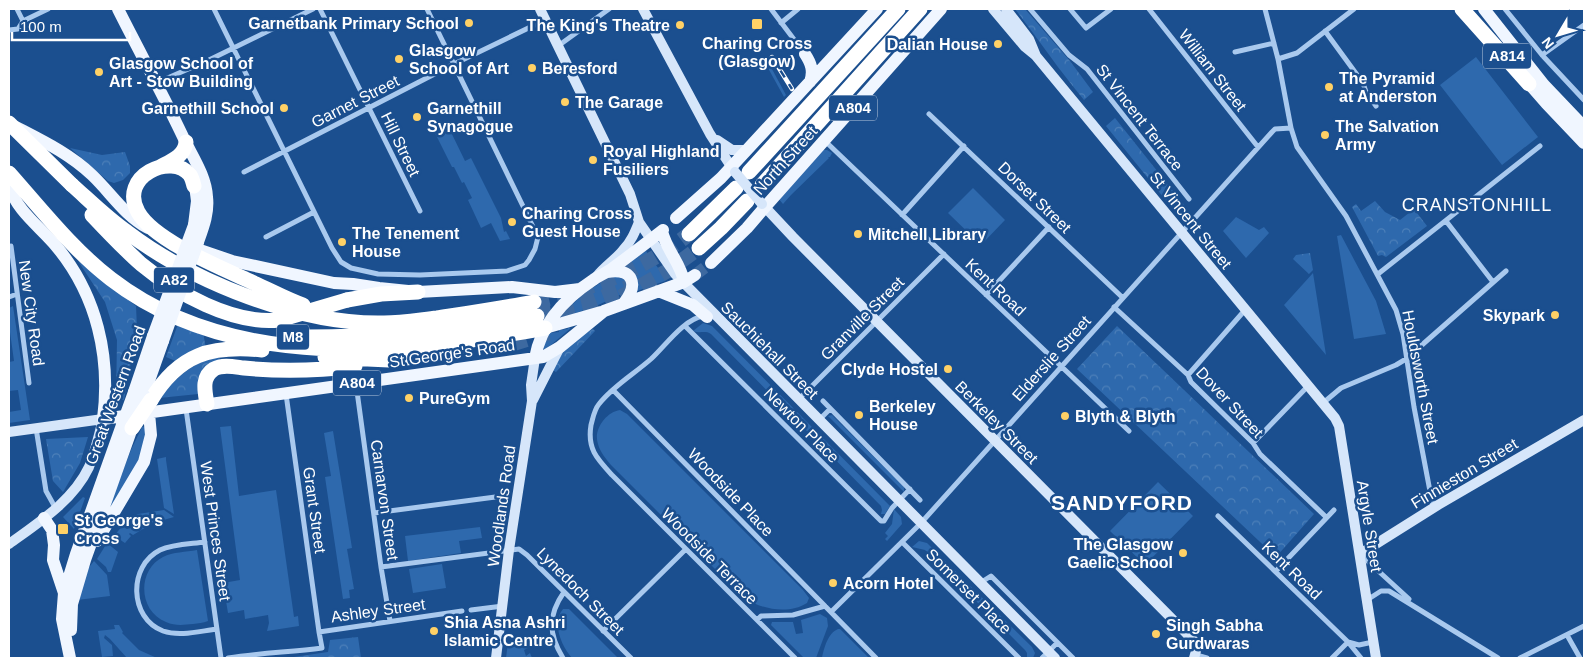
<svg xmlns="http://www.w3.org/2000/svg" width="1593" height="667" font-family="Helvetica,sans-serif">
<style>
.green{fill:#2e69ad}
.forest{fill:url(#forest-crowns)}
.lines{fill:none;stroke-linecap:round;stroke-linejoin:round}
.primary-tunnel{stroke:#3d69a0;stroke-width:12;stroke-dasharray:12 6;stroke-linecap:butt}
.highway-tunnel{stroke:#3d69a0;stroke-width:15;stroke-dasharray:15 8;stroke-linecap:butt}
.street{stroke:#a9c9ee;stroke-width:5}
.secondary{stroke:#d6e6fa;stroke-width:10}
.primary{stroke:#f0f6ff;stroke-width:12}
.highway{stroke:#fff;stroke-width:15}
.rail-casing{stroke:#fff;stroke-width:4.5}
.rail{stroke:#1b4f8f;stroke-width:2.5;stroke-dasharray:8;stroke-linecap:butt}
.secondary-bridge{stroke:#d6e6fa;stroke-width:10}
.primary-bridge{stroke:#f0f6ff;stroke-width:12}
.highway-bridge{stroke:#fff;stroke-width:15}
.poi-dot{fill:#ffd166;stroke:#1b4f8f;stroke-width:2}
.labels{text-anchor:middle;stroke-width:5;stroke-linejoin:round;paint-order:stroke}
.shield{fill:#1b4f8f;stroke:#bbcadd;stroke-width:1}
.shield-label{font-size:15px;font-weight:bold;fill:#fff}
.poi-label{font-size:16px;font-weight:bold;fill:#fff;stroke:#1b4f8f;text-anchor:start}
.street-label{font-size:16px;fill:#fff;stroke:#1b4f8f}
.neighbourhood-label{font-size:18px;letter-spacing:1px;fill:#fff;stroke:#1b4f8f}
.district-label{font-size:21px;font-weight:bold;letter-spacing:1px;fill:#fff;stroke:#1b4f8f}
</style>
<defs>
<pattern id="forest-crowns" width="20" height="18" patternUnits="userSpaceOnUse" patternTransform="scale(1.25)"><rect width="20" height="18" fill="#2e69ad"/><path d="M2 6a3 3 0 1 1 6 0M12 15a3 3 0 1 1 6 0" fill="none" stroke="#4d80b9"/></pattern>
</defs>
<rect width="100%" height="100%" fill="#1b4f8f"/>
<path class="green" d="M1476 57 1538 137 1502 165 1440 85Z
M766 58 786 95 784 97 763 59Z
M447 124 465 161 471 158 501 218 504 232 506 231 510 239 500 241 491 223 481 228 468 200 472 198 464 182 462 183 454 167H452L434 131Z
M822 150H827L832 153 830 157H828L829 158 791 195 783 204 778 198Z
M973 188 1005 220 981 245 948 213Z
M1236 217 1259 230 1264 227 1269 233 1246 258 1223 231Z
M1341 235 1376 301 1386 334 1354 339 1337 236Z
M646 251 666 279 665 281 637 291 624 266Z
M1313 273 1326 355 1284 305Z
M616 276 625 280 627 285 624 293 596 306 564 317 563 314C573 302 601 279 616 276Z
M13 306 30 420 9 423V412L21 410 18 390 9 391 10 401 9 402V362L14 361 9 325V308Z
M703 323 712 326 890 506 885 514H881L882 510 881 506 711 334C705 330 700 334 693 331Z
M567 327 571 328 545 350 543 348 549 333 559 332V330L568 329Z
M620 410 627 414 803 590 809 598 807 603C788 615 761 609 744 598L611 465C606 459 600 452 598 444 593 430 606 412 620 410Z
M832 415 904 487V492L828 416Z
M148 426 146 449 105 517 131 450 142 427Z
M231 426 239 496 276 490 294 617 298 616 299 626 267 631 269 623 268 615 245 619 244 610 228 613 223 583 240 580 220 427Z
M333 431 352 548 347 549 354 589 349 590 350 598 343 599 325 477 331 476 324 433Z
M166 457V460L174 514 164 508 157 459Z
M1158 482 1193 516 1145 565 1110 531Z
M83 497 85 498 74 529 63 517Z
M894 509 901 517 902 524 887 541 885 539 888 536 885 533 892 524Z
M164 510 174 517 153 523 133 535 130 533 129 534 131 536 125 543 114 536 123 525 127 529 136 523 131 518 138 514Z
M480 527 482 538 459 541 461 553 408 561 405 536Z
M919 541 927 543 1032 647 1035 653 1033 658H1027V653L1025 650 925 550 912 547Z
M107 543 118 552 111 572H108L106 567 97 559Z
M197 550 208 621C203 623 198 623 193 624 183 625 175 626 166 622 138 611 137 570 163 557 173 552 186 552 197 550Z
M94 561 107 575 110 596 77 600 86 571Z
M442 564 446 588 413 593 409 569Z
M563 609H569L618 658H572C562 647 551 623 563 609Z
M820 614 827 618 828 626 816 658H804L771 625 772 622H793L796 634 803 633 801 620Z
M114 625H119L123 632 122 633 139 650 157 658H127L110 639 105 635 104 638 112 645 113 656 102 657 98 631 115 629Z
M838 629H840L869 658H822C824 648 828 633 838 629Z
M526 639 528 648 524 650 526 656 530 653 532 658H506L508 643Z"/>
<path class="forest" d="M1015 9H1025L1070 61 1093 92 1084 100C1059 70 1038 39 1015 9Z
M1115 118 1185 206 1176 213 1106 126Z
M70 148 102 155 125 152 130 166V173L123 180 114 183 108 181Z
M1375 201 1385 212 1400 220 1414 209 1427 226 1386 257 1382 255 1378 256 1352 207 1356 204 1361 211Z
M1310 253 1313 270 1309 274 1293 259 1296 255Z
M78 261 136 306 137 329 124 400 116 399 117 340 105 302Z
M178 324 203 332 206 349 178 362 166 357Z
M1117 326 1314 514 1276 557 1077 369Z
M593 329 595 331 556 372 551 369C561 352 576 337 593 329Z
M219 357 221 361 198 394 159 398C178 377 190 363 219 357Z
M88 437 80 463 63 492 53 481 46 439Z
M358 637 361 658H287L328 652 330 640Z"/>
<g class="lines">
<path class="primary-tunnel" d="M695 275 711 263"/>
<path class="highway-tunnel" d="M621 297 669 270 699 248
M534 302C592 289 642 271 689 234
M537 316 588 303 629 287
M512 344 552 332"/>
<path class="street" d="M17 9 23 21
M214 9 332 248 341 262 351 268 378 274 420 275 507 271 525 265 529 260 535 249 538 237 427 9
M320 9 420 211
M771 9 805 54
M1030 9 1069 55 1087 69 1189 199
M1070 9 1086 28 1111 9
M1149 9 1258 147
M1265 9 1278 59 1291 128 1297 147 1346 216 1396 310 1403 334 1414 407 1433 507
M1505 9 1542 55 1584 100
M781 23 798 9
M9 30 18 29 23 21 48 9
M1325 31 1363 83 1366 92 1376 106
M558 46 609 9
M1235 52 1274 43
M1542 55 1584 25
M1278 59 1297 53 1354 9
M156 83 209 60 313 9
M929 114 1123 298
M825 141 1129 431
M244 172 454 64 545 20
M902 215 964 146
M1446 221 1493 282
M266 237 314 212
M11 246 29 383
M1378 274 1540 146
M986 295 1049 227
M9 297 17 294
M1114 307 1188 375 1191 382 1253 443 1260 454 1326 517
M703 316C683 320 666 345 651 359 634 374 613 386 599 404 594 410 593 418 591 425 587 449 597 459 612 475L795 658
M685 326 881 521H884L892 508 910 489
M1188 375 1245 310
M356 384 381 567 390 621
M613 390 876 658
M286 394 319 632
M799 399 944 254
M823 401 920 500
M1323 403 1341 388 1396 365 1406 359 1506 271
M186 409 221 658
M819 420 830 409
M36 428 46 491 56 509
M1253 443 1308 386
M374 513 503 496
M1218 516 1348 642 1361 658
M205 542C191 544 173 544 160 550 128 566 129 618 163 631 180 637 200 631 217 629
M902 542 1019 658
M1362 556 1409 599
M381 567 519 549 527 555 631 658
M1276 571 1334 510
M980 583 991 576 1073 658
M1367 600 1381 591H1389L1498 658
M471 610 503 606
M831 612 921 523 1272 132 1275 129 1291 128
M757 620 761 616 793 615 825 606
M603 631 686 549
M1567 635 1580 658
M1348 642 1359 645 1373 642
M1196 655 1207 658
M228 658C260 653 291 652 322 648L319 632 462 611
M563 658C548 634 548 615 564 592
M1042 658 1057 643
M1332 658 1348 642
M1520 658 1584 626"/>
<path class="secondary" d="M540 9 630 194 639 222 675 274 1055 658
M643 9 710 134 734 171
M993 9 1025 47 1036 56 1335 418 1339 426 1376 658
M1006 9 1029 39 1036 56
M717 140 732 150H747
M762 204 793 237 1194 641 1196 651 1194 658
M597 276C605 266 615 260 623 250 631 242 635 232 639 222
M533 400 560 347
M9 432 103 419C99 435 95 452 89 467 73 501 38 523 9 544
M1360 554 1438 505 1584 420
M496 658 509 550 532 401 531 385 535 358"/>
<path class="primary" d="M118 9C140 53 164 96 185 141 194 159 206 177 207 197 209 213 203 228 198 242
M1484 9 1544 85 1584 127
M805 54C811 63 814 71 810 82
M1524 78 1546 103 1584 143
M16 127C43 141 70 154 92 175 111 193 124 215 148 228
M194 178 197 201 194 225
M9 186C17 211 39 226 56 246 97 295 111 357 103 419L543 357 560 347 604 311 684 282 695 275
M676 218 721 178 877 9
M662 231C666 250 681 263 684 282
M191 247 232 261 334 283 353 284 379 288 418 292 512 287 555 292 580 289
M711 263 747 228 765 207 941 9
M607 272C633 268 639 284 624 303
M658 291 693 305 707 317
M545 328 601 312
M535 358C541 324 564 299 593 280 598 276 604 274 610 270 628 257 645 244 663 230
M134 392 153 336
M144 395 163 341
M44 518 52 530 54 545 53 560 64 593
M97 541 144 462 151 435 149 413
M71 630 72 604 85 560 132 428
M70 658 62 619 64 593 76 554 122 425"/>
<path class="highway" d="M1462 9 1529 84
M160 167C171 161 185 156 186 142
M749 172 898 9
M9 173C41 209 72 249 111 279 233 373 404 354 545 328
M72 185C90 201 107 218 127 232 193 282 300 325 384 323 401 323 419 320 437 318 469 313 502 308 534 302
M762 185 920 9
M194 186C193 182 192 178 190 175 172 152 118 176 138 212 154 241 224 269 254 283 270 290 286 299 303 305
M92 215C108 232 124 249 141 264 176 293 233 325 279 320
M689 234 736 188
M699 248 721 228 747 201
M347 300 381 294 418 292
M292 337C376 338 454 331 537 316
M325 357 389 360 456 352
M151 400C179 354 211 345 262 350
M207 404C205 392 201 377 214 369 223 364 235 367 244 368 283 372 317 371 355 366"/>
<g class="rail-casing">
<path id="rail" d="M772 57 792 89"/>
</g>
<use href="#rail" class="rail"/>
<path class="secondary-bridge" d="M735 172 762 204"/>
<path class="primary-bridge" d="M153 336 194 225
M163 341 198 242
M136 416 144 395
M122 425 134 392"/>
<path class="highway-bridge" d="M9 123 72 185
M279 320 347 300
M132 428 151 400"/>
</g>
<g class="poi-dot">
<circle cx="469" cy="23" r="5"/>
<rect x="751" y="18" width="12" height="12" rx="2.5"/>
<circle cx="680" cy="25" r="5"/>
<circle cx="998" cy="44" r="5"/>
<circle cx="399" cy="59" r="5"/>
<circle cx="532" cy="68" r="5"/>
<circle cx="99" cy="72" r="5"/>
<circle cx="1329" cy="87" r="5"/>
<circle cx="565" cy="102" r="5"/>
<circle cx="284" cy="108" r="5"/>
<circle cx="417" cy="117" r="5"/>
<circle cx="1325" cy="135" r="5"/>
<circle cx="593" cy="160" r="5"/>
<circle cx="512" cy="222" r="5"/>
<circle cx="858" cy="234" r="5"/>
<circle cx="342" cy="242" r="5"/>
<circle cx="1555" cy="315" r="5"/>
<circle cx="948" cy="369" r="5"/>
<circle cx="409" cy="398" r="5"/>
<circle cx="859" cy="415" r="5"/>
<circle cx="1065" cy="416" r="5"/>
<rect x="57" y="523" width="12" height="12" rx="2.5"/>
<circle cx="1183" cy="553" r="5"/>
<circle cx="833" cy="583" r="5"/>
<circle cx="434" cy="631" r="5"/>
<circle cx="1156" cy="634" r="5"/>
</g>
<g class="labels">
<g class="shield">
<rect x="1483" y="43.5" width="48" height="25" rx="4"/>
<rect x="829" y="95.5" width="48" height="25" rx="4"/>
<rect x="154" y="267.5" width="40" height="25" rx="4"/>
<rect x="277" y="324.5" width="32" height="25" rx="4"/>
<rect x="333" y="370.5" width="48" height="25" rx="4"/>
</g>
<g class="shield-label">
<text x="1507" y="61">A814</text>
<text x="853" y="113">A804</text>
<text x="174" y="285">A82</text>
<text x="293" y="342">M8</text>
<text x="357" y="388">A804</text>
</g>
<g class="poi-label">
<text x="459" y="29" text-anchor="end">Garnetbank Primary School</text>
<text x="670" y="31" text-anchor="end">The King's Theatre</text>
<text x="757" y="49" text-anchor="middle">Charing Cross<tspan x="757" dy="18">(Glasgow)</tspan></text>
<text x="988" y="50" text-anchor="end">Dalian House</text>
<text x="409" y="56">Glasgow<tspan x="409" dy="18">School of Art</tspan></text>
<text x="109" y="69">Glasgow School of<tspan x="109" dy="18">Art - Stow Building</tspan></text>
<text x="542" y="74">Beresford</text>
<text x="1339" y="84">The Pyramid<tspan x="1339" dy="18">at Anderston</tspan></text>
<text x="575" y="108">The Garage</text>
<text x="274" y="114" text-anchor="end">Garnethill School</text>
<text x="427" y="114">Garnethill<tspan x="427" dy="18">Synagogue</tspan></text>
<text x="1335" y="132">The Salvation<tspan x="1335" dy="18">Army</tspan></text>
<text x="603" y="157">Royal Highland<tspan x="603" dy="18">Fusiliers</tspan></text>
<text x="522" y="219">Charing Cross<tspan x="522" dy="18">Guest House</tspan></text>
<text x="352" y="239">The Tenement<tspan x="352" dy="18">House</tspan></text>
<text x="868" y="240">Mitchell Library</text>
<text x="1545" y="321" text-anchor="end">Skypark</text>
<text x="938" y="375" text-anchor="end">Clyde Hostel</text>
<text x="419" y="404">PureGym</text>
<text x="869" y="412">Berkeley<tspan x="869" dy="18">House</tspan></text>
<text x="1075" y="422">Blyth &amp; Blyth</text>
<text x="74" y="526">St George's<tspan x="74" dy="18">Cross</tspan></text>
<text x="1173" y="550" text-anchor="end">The Glasgow<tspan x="1173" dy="18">Gaelic School</tspan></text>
<text x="843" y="589">Acorn Hotel</text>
<text x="444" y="628">Shia Asna Ashri<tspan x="444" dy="18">Islamic Centre</tspan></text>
<text x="1166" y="631">Singh Sabha<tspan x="1166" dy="18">Gurdwaras</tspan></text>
</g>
<g class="street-label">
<text transform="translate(1213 70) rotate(52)" y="6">William Street</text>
<text transform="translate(355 101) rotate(-27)" y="6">Garnet Street</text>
<text transform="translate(1140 117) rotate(52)" y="6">St Vincent Terrace</text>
<text transform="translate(401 144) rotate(64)" y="6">Hill Street</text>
<text transform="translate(785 160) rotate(-48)" y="6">North Street</text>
<text transform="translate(1035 197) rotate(44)" y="6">Dorset Street</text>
<text transform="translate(1191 220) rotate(51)" y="6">St Vincent Street</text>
<text transform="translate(996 287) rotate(43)" y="6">Kent Road</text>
<text transform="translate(32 313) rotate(82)" y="6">New City Road</text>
<text transform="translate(862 318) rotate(-45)" y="6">Granville Street</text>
<text transform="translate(770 350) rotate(45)" y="6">Sauchiehall Street</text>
<text transform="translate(452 353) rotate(-8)" y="6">St George's Road</text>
<text transform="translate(1051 358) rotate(-48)" y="6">Elderslie Street</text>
<text transform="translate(1421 377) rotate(79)" y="6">Houldsworth Street</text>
<text transform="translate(115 395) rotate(-70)" y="6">Great Western Road</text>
<text transform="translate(1230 402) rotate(47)" y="6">Dover Street</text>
<text transform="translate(997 422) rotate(45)" y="6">Berkeley Street</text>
<text transform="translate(802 425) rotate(45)" y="6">Newton Place</text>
<text transform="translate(1464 473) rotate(-31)" y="6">Finnieston Street</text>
<text transform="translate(731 492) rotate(46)" y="6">Woodside Place</text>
<text transform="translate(385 500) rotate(82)" y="6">Carnarvon Street</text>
<text transform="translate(501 506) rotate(-82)" y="6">Woodlands Road</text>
<text transform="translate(315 510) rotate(82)" y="6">Grant Street</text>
<text transform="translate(1370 526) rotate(81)" y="6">Argyle Street</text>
<text transform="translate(216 531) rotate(82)" y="6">West Princes Street</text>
<text transform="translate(710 556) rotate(45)" y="6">Woodside Terrace</text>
<text transform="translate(1292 570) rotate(44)" y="6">Kent Road</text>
<text transform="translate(581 591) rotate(45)" y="6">Lynedoch Street</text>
<text transform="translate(969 591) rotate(45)" y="6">Somerset Place</text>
<text transform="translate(378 610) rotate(-8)" y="6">Ashley Street</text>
</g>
<g class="neighbourhood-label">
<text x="1477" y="211">CRANSTONHILL</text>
</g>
<g class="district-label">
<text x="1122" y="510">SANDYFORD</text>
</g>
</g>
<rect width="1593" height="667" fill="none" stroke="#ffffff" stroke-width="20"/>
<g transform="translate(1558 35) rotate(232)" stroke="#1b4f8f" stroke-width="4" paint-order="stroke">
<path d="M0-4L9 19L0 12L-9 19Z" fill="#ffffff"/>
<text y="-8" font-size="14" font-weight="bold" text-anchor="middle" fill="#ffffff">N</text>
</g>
<path d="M12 32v8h118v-8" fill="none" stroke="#ffffff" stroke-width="2.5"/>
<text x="20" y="32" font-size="15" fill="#ffffff" stroke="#1b4f8f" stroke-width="4" paint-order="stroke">100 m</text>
</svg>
